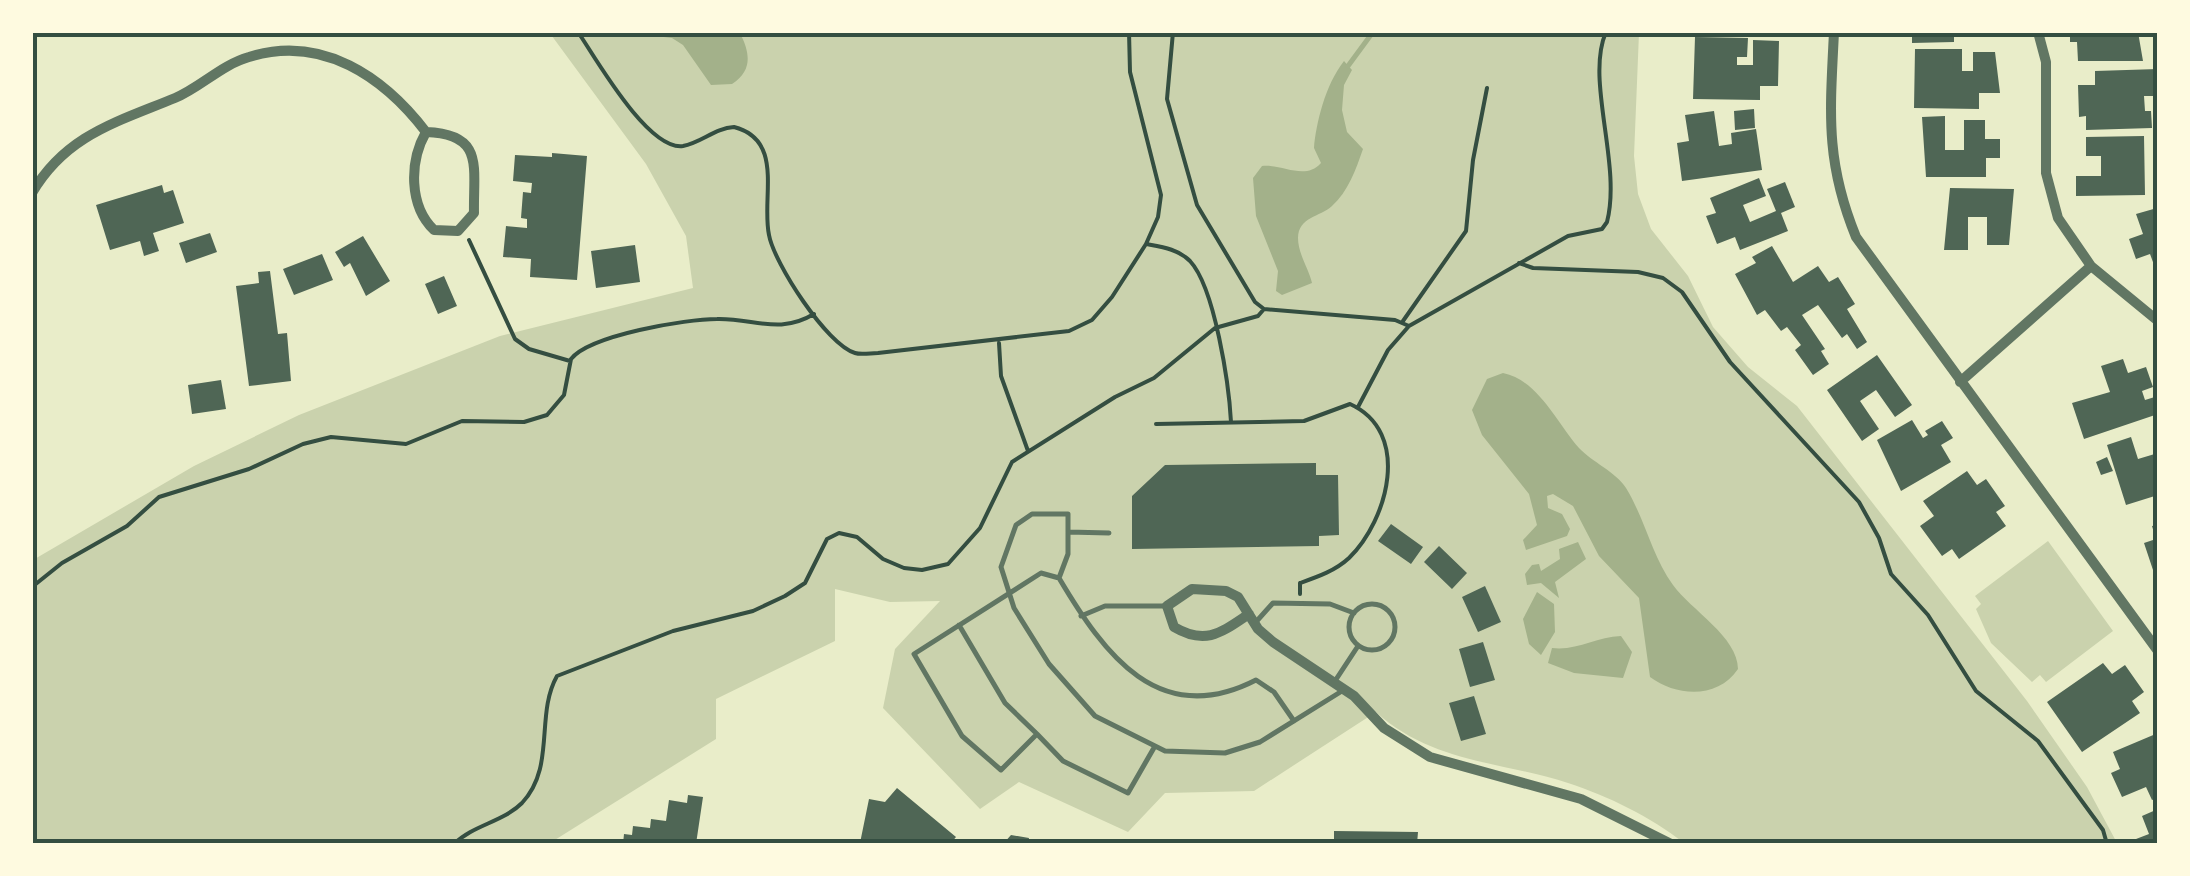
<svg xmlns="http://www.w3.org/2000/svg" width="2190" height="876" font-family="'Archivo Narrow',sans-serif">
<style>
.green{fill:#cad2ad}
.water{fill:#a3b18a}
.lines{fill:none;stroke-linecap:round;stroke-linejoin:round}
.stream{stroke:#a3b18a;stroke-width:5}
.building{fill:#4f6655}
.path{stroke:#344e41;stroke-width:4}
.service{stroke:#617663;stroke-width:5}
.minor{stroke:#617663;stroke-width:10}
.neatline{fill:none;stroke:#344e41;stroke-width:4}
</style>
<rect width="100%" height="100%" fill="#e9edc9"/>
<path class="green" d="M549 32 1639 33 1634 156 1638 194 1651 229 1688 276 1713 327 1748 367 1797 406 2027 701 2087 787 2117 843H1684C1651 817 1608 796 1568 783 1500 761 1432 763 1376 712L1254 791 1165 793 1128 832 1019 782 980 809 883 708 895 649 940 601 890 602 835 589V641L716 699V739L550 843 33 844V560L194 466 299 415 500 336 693 288 686 236 646 164Z
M2048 541 2113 631 2046 682 2040 675 2032 682 1991 643 1976 609 1981 604 1975 596Z"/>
<path class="water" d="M631 33H740C750 53 753 70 732 84L711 85 683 45 672 38Z
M1344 61 1352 70 1344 85 1342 110 1347 132 1363 149C1356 169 1348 192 1332 206 1320 217 1298 217 1298 238 1298 254 1309 269 1312 283L1282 295 1276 291 1278 271 1256 216 1253 178 1262 166C1283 164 1305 181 1321 163L1314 148C1316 124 1325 85 1344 61Z
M1503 373C1538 380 1557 423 1579 448 1592 462 1616 472 1626 488 1645 519 1652 556 1673 585 1691 610 1738 637 1738 669 1718 699 1677 697 1650 677L1639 598 1599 556 1573 506 1553 494 1547 496 1548 508 1562 514 1570 529 1567 536 1526 550 1523 540 1537 525 1529 494 1482 435 1472 410 1487 379Z
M1578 542 1586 559 1555 582 1559 598 1541 583 1527 585 1525 574 1532 565 1539 564 1541 571 1560 559 1559 549Z
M1537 592 1554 604 1555 632 1541 655 1529 644 1523 619Z
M1621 636 1632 652 1623 678 1574 673 1548 663 1552 648C1577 651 1596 637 1621 636Z"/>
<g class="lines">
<path class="stream" d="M1348 66 1373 32"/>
</g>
<path class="building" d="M1912 32H1954V42L1912 43Z
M2070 32H2138L2143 61H2078L2077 42H2070Z
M1695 37 1748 38 1747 57H1737V65H1753V40L1779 41 1778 86H1760V100L1693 99Z
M1915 49H1962V71H1973V52H1995L2000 93H1979V109L1914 108Z
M2158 69V96H2144L2145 111H2151L2152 128 2086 130V116L2079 117 2078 85H2095V71Z
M1754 109 1755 128 1735 130 1734 111Z
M1714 111 1719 146 1732 144 1731 133 1756 129 1762 170 1682 181 1677 143 1689 141 1685 115Z
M1945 116V150H1964V120H1985V139H2000V158H1986V177H1926L1922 117Z
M2144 136 2145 195 2076 196V176H2101V156H2086V137Z
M552 153 587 156 577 280 530 277 531 259 503 257 506 226 527 228V219L521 218 523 192 531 193 532 183 513 181 515 155 552 157Z
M1759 178 1766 196 1743 205 1750 222 1776 211 1767 189 1785 182 1795 207 1781 213 1788 231 1740 250 1735 237 1717 244 1706 216 1716 213 1710 198Z
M162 185 164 193 173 190 184 223 153 233 159 251 144 256 140 241 110 250 96 205Z
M1950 188 2014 189 2009 245H1987V217H1968V250H1944Z
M2157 208 2158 210 2157 273 2150 254 2136 259 2129 239 2143 234 2136 214Z
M210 233 217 252 186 263 179 243Z
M363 236 390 281 366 296 350 263 344 267 335 252Z
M635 245 640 282 596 288 591 251Z
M1772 246 1793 282 1818 266 1829 282 1838 277 1855 304 1847 309 1867 342 1857 349 1847 334 1842 338 1818 305 1802 315 1825 349 1821 351 1829 364 1813 375 1795 350 1801 345 1787 327 1781 331 1765 310 1757 315 1735 274 1756 263 1752 257Z
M322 254 333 280 294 295 283 269Z
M270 271 278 334 287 333 291 381 249 386 236 286 259 283 258 272Z
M444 276 457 306 438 314 425 284Z
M1877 355 1912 405 1895 417 1876 390 1860 401 1879 429 1862 441 1827 390Z
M2123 359 2128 373 2146 367 2153 387 2142 391 2145 400 2158 396V414L2084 439 2072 403 2110 392 2101 366Z
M221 380 226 409 192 414 188 385Z
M1912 420 1923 438 1928 435 1925 431 1942 421 1953 438 1941 445 1951 462 1901 491 1877 440Z
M2131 437 2138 459 2158 453V495L2126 505 2107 445Z
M2107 457 2113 471 2101 475 2096 462Z
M1316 463V475H1338L1339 535 1319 536V546L1132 549V496L1165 465Z
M1967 471 1977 485 1986 479 2005 506 1996 512 2006 526 1959 559 1952 549 1942 556 1920 526 1934 516 1923 501Z
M1391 524 1423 547 1411 564 1378 541Z
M2158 525V582H2157L2144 543 2156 539 2152 526Z
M1439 546 1467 573 1452 589 1424 562Z
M1485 586 1501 622 1478 632 1462 597Z
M1483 642 1495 680 1470 687 1459 649Z
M2103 663 2112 674 2125 665 2144 692 2132 701 2140 713 2082 752 2047 702Z
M1474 696 1486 734 1461 741 1449 703Z
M2158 733V798L2152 800 2146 787 2122 797 2111 773 2120 769 2113 752Z
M897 788 956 837 950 844 860 843 869 799 885 802Z
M688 795 703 797 696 844H623L624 834 632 835 633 826 650 828 651 819 666 821 669 800 687 803Z
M2158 809V844H2138L2136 839 2149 834 2142 816Z
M1334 831 1418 832 1417 844H1334Z
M1011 835 1029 838 1028 844H1003Z"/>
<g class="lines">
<path class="path" d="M578 32C595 57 648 151 683 146 701 143 715 128 734 127 785 140 761 198 769 235 774 263 827 345 855 353 861 355 871 353 878 353L1069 331 1092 320 1112 297 1146 244 1158 217 1161 195 1130 72 1129 32
M1173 32 1167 99 1197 205 1255 302 1264 309 1395 320 1409 326
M469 240 515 339 529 349 570 361
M1146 244C1162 247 1178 249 1190 261 1215 288 1229 385 1231 422
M1519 263 1533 268 1638 272 1663 278 1682 292 1730 362 1859 502 1879 538 1891 574 1928 615 1976 691 2038 741 2103 830 2107 844
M1403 321 1466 231 1473 160 1487 88
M999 343 1001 376 1028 451
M1358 407 1388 350 1409 326 1568 236 1602 229 1607 222C1622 164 1585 80 1606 32
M1156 424 1304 421 1350 404C1412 432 1388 520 1349 558 1335 571 1317 577 1300 583V594
M32 587 62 563 127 526 159 497 249 469 303 444 331 437 406 444 462 421 524 422 547 415 564 395 571 359C590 335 686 319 717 319 754 318 779 335 814 314
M454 844C473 825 503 822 522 803 556 767 535 715 557 676L673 631 753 611 785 596 805 583 827 539 839 533 857 537 883 559 904 568 922 570 948 564 980 528 1012 462 1115 397 1154 378 1215 328 1258 316 1264 309"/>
<path class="service" d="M1068 532 1109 533
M1059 578 1041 573 914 654 962 736 1001 770 1037 734 1063 761 1128 793 1155 746
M1349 627a23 23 0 1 1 46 0a23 23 0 1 1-46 0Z
M1081 616 1105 606H1167
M1255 623 1273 603 1330 604 1354 613
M959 625 1005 703 1037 734
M1335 681 1358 646
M1294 721 1274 692 1256 680C1159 730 1104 654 1059 578L1068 554V514H1032L1016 525 1001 567 1014 608 1049 664 1095 716 1165 751 1225 753 1260 742 1342 691"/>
<path class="minor" d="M1834 32C1830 113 1825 161 1856 237L2158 651
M2038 32 2046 62V173L2058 218 2091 266 2158 321
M426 132C485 134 473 167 474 213L458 231 434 230C409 206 409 162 426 132Z
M32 193C66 135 117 122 175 98 201 87 221 65 249 57 322 34 384 77 426 132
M1960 382 2091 266
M1249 614C1222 632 1206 646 1174 627L1167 606 1192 589 1226 591 1238 597 1258 629 1273 642 1354 696 1384 728 1430 757 1581 799 1671 844"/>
</g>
<rect width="2190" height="876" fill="none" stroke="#fefae0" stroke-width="70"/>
<rect x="35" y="35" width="2120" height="806" class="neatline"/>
</svg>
